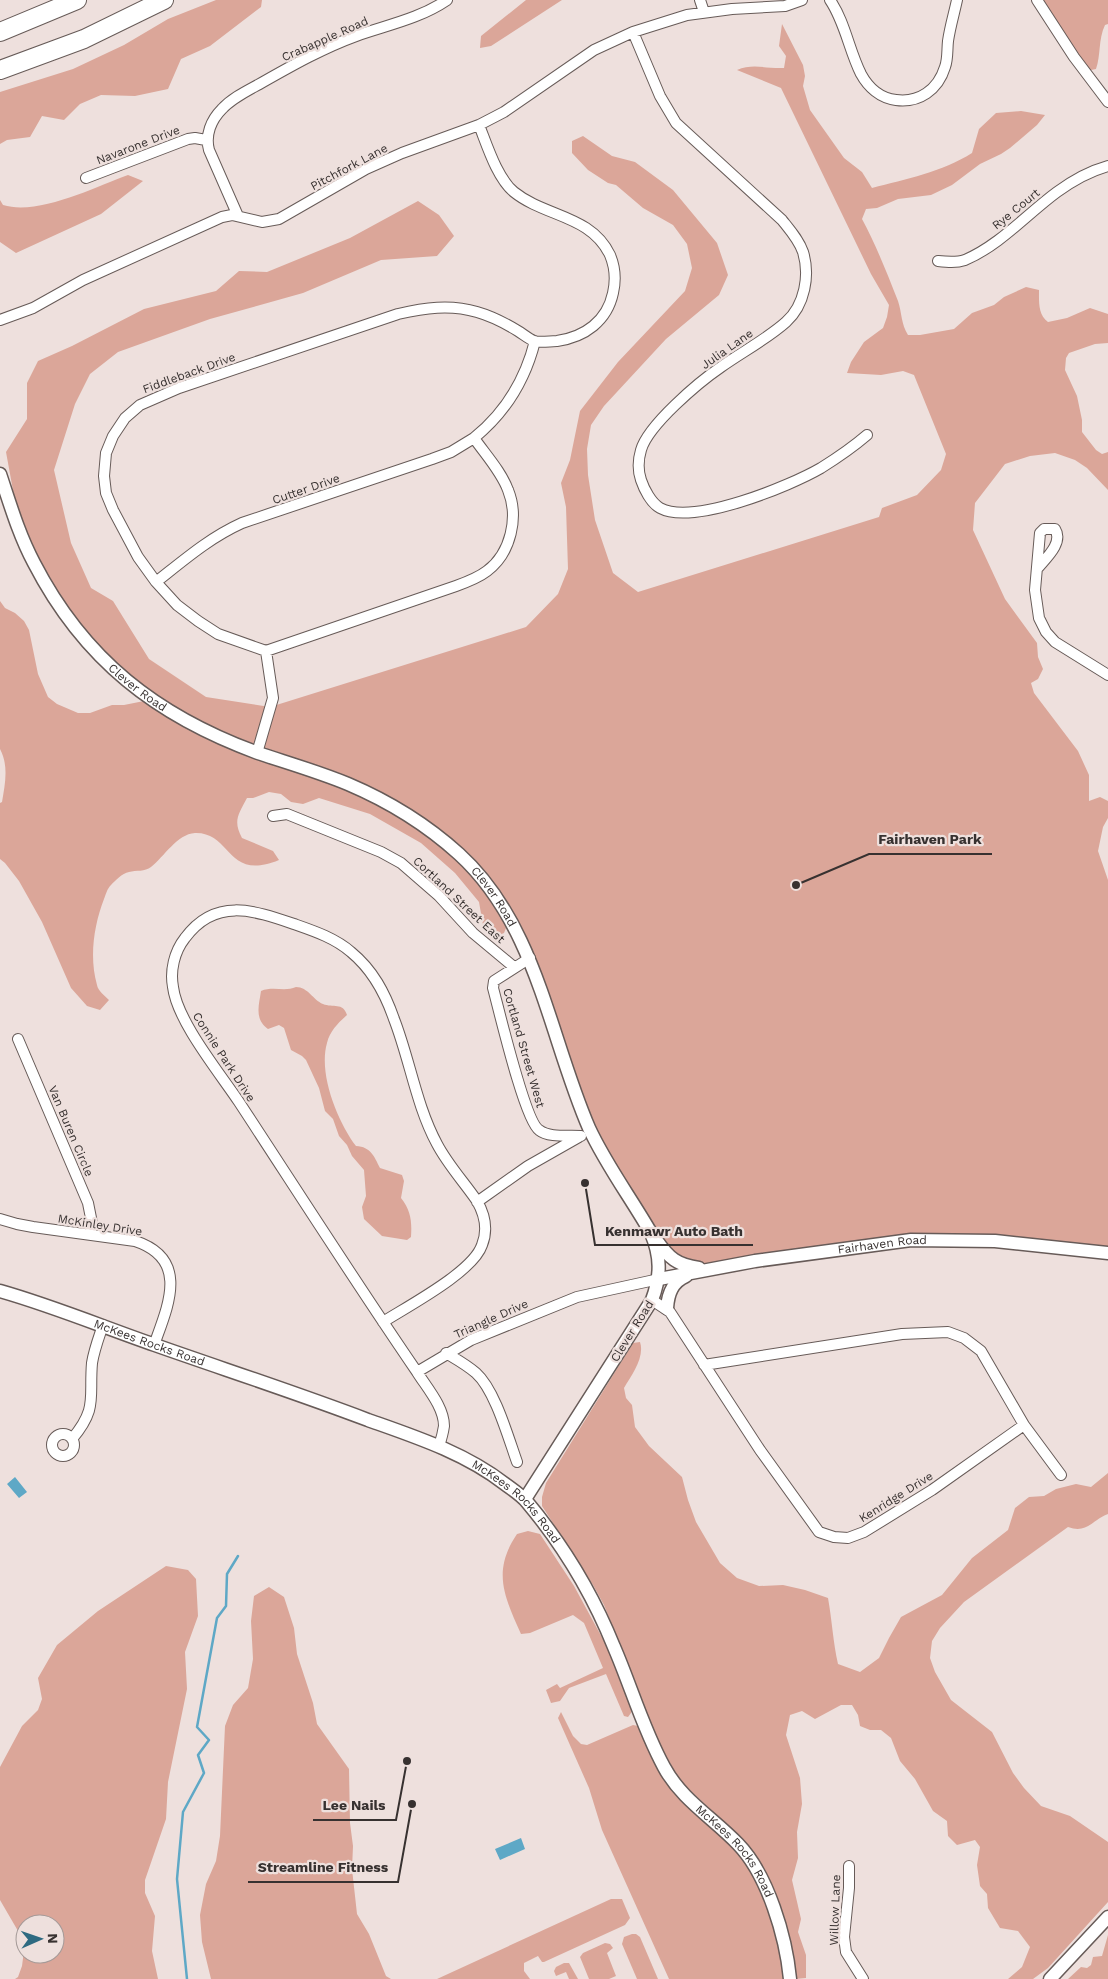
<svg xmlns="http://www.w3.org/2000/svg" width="1108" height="1979" font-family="'Work Sans',sans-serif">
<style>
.green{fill:#dba699;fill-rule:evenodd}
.water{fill:#5ea8c6}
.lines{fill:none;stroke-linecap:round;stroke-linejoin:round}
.stream{stroke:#5ea8c6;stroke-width:2.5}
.minor-casing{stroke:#675b58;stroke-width:12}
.tertiary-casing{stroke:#675b58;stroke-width:15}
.motorway-casing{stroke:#675b58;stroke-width:20}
.minor{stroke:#fff;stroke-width:10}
.tertiary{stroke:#fff;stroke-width:12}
.motorway{stroke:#fff;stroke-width:18}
.labels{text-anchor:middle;stroke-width:4.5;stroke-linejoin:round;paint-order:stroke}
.street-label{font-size:12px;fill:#373130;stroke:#eee0dd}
.leader{fill:none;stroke:#373130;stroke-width:2}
.callout-dot{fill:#373130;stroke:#eee0dd;stroke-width:2}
.callout-label{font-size:14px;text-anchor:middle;font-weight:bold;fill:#373130;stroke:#eee0dd;stroke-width:4.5;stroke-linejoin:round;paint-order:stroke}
</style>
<rect width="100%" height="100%" fill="#eee0dd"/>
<path class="green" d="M216 0H262L261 7 210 46 181 59 168 89 135 96 101 95 80 104 64 120 42 116 30 137 7 140 0 144V92L73 69 124 45 168 19Z
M526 0H562L491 46 480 48 481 36Z
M1040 0H1108V24L1105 25C1098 40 1101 55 1096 69L1086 71Z
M782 24 803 65 805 76 803 86 810 110 844 158 862 172 872 188C906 179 942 172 972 153L979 129 996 113 1021 111 1045 115 1037 125 1010 148 1001 154 980 164 952 185 931 195 898 199 877 208 866 209 862 219C876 245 887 273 898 301 902 313 901 324 908 335H920L954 329 972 313 994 305 1004 297 1026 287 1039 290C1039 302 1038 315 1048 322L1067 318 1090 308 1108 314V343L1095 344 1069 353 1066 358 1065 370 1077 396 1082 420V432L1096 450 1102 454 1108 452V490L1087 468 1075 460 1055 453 1030 456 1005 464 975 503 973 530 1005 599 1037 643 1038 657 1043 669 1038 679 1031 683 1034 693 1078 751 1089 775V801L1100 797 1108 801V818L1103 827 1098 851 1108 880V1253L953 1240 709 1269 674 1261 591 1131 530 958 483 880 416 820 167 710 72 622 21 534 6 452 27 419V383L38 361 72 346 144 309 216 291 239 271 267 272 350 238 418 201 439 215 454 236 437 256 381 260 303 293 210 319 118 352 90 374 75 404 54 470 71 543 91 588 113 601 149 659 206 697 270 707 526 627 558 594 568 569 566 507 561 483 570 460 580 411 618 362 685 291 692 268 687 244 673 225 643 208 616 185 608 183 588 170 572 153V141L583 136 612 156 635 162 673 190 717 243 728 275 719 295 666 339 604 406 591 425 587 449 588 475 595 520 613 573 638 592 879 517 882 508 917 495 941 470 946 454 914 375 903 371 881 375 847 373 851 362 864 342 883 328 887 317 889 305 871 274 781 88 737 70C753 63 767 69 784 68L786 56 779 46Z
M128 175 143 181 101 214 16 253 0 242V200L3 205C38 216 95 187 128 175Z
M0 601 5 608 15 613 24 621 29 630 38 674 48 697 57 704 78 713H90L112 705H124L144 701 371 798 458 856 501 908 506 928 504 933 494 938 488 935 483 925 479 902 455 873 421 843 370 814 319 798 303 804 291 802 281 794 269 792 253 798H247C238 815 233 821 242 838L273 851 279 860C226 882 232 832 195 833 177 834 164 857 151 867 145 872 136 870 129 872 122 873 115 881 111 885 107 889 106 894 104 899 94 925 89 957 97 985 98 991 105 996 109 1000L100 1010 87 1006 71 988 42 922 19 881 5 863 0 859V803L2 802C5 784 9 766 0 749Z
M296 987C308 987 313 1000 323 1004 333 1008 343 1002 347 1015 338 1023 330 1031 327 1043 318 1074 338 1122 356 1146 371 1147 374 1156 380 1168L402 1175 404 1181 401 1198C411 1211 412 1221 411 1237L407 1240 382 1236 364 1219 362 1207 366 1196 364 1170 352 1156 347 1145 339 1136 333 1119 325 1111 319 1088 306 1060 302 1056 291 1050 284 1028 279 1025 268 1029C254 1019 259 1005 261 991 273 986 285 992 296 987Z
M640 1342C645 1357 632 1375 624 1388L626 1398 632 1405 635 1427 649 1446 682 1477 688 1500 696 1522 720 1563 737 1578 759 1586 783 1585 805 1590 828 1598C832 1620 833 1642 838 1664L860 1672 879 1658 889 1638 901 1617 942 1595 972 1558 1008 1530 1015 1508 1029 1497 1044 1496 1056 1489 1076 1484 1091 1487 1108 1473V1514C1092 1520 1087 1534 1068 1527L964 1602 940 1628 932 1641 930 1658 935 1672 951 1700 992 1732 1013 1773 1024 1788 1041 1806 1070 1816 1108 1842V1902L1048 1968 1033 1979H1008L1022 1967 1030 1947 1018 1931 1000 1928 988 1908 987 1894 980 1886 977 1865 980 1847 975 1840 957 1845 948 1836 947 1821 933 1811 915 1779 900 1761 891 1738 881 1730H870L860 1726 858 1715 852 1705H841L815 1719 802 1711 790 1715 786 1735 800 1778 802 1804 797 1832 798 1858 792 1880 801 1919 798 1932 806 1955V1978L795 1979 750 1849 735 1832 680 1781 659 1743 604 1605 593 1585 542 1506V1497L546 1483 633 1343Z
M528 1531 540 1534 574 1586 611 1654 632 1708 631 1713 628 1717 624 1716 606 1674 569 1688 560 1701 551 1703 546 1690 557 1684 560 1688 603 1668 584 1623 573 1615 530 1633 521 1634C504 1596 492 1571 517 1534Z
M166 1566 188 1570 196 1579 198 1616 185 1652 187 1689 168 1782 166 1819 145 1880V1893L155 1916 152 1951 158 1979H15L18 1977 22 1966 25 1943 0 1900V1767L22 1726 38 1710 42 1699 38 1678 57 1645 98 1611ZM25 1924H55V1954H25Z
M269 1587 284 1597 294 1628 297 1654 313 1703 317 1724 349 1769 350 1823 353 1846 352 1869 357 1914 369 1934 386 1976 391 1979H211L202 1942 200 1915 206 1884 216 1861 220 1836 225 1726 233 1705 248 1688 253 1659 251 1621 254 1596Z
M561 1712 573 1736 581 1744 587 1745 633 1725 638 1726 646 1742 647 1749 737 1848 764 1894 778 1941 785 1979H669L602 1830 589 1788 558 1718Z
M611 1899H622L630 1918 625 1925 544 1962H542L538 1956 524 1963V1971L530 1979H437Z
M632 1934H636L640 1937 658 1979H637L622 1944 624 1937Z
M1108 1935V1979H1068L1081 1967 1087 1968 1091 1965 1093 1957 1102 1956Z
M605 1943 610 1944 613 1948 607 1953 616 1976 609 1979H589L580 1957 583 1953Z
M564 1963H569L578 1979H569L566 1972 556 1976 554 1971 556 1967Z"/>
<path class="water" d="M15 1477 27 1492 19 1498 7 1484Z
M521 1838 525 1849 500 1860 495 1849Z"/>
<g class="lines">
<path class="stream" d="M187 1979 177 1879 183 1812 204 1773 198 1755 209 1740 197 1727 217 1618 226 1606 227 1574 238 1556"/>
<g class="minor-casing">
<path id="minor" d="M700 0 704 12
M830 0C845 22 849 50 861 74 868 87 880 98 896 100 919 103 938 90 945 67 948 59 947 50 948 41 950 27 954 14 957 0
M1037 0 1074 57 1108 102
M633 32 660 96 676 123 782 220C790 230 799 240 803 252 810 275 805 305 786 322 767 339 742 352 721 367 699 382 648 425 641 450 638 460 638 471 641 480 644 489 651 503 660 508 693 526 790 486 821 468 837 458 853 447 867 435
M479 125C487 145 497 178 514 192 545 217 591 215 610 255 615 267 616 280 613 293 607 321 585 337 557 341 550 341 540 343 534 341 529 339 523 334 518 331 505 323 491 316 477 312 450 304 424 308 398 314L179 388 140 405 125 418 113 436 106 453 104 476 106 493 113 510 138 557 156 582 177 605 198 621 218 634 266 651 456 586C467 582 478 578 487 571 511 553 519 517 508 490 501 471 485 454 474 438 506 412 525 381 535 341
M86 178 188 139 195 138 206 140
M238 216 209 150C205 135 211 120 222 109 233 97 249 90 263 82 293 65 323 48 356 36 387 25 419 19 447 0
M938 261C947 262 956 263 965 260 1000 245 1027 214 1057 192 1072 181 1090 171 1108 166
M0 320 33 308 83 280 222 217 232 215 262 222 279 219 366 169 402 153 479 125 504 112 594 50 633 32 687 15 732 9 785 6 802 0
M1037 569C1045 559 1064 543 1055 529H1044L1040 533 1035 590 1039 618 1046 632 1055 642 1108 675
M156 582C184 560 209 538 242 523L432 459 451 452 474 438
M257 753 273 698 266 651
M273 816 287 814 381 852 401 863 439 896 473 933 514 967
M530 958 494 981 493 988C499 1010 525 1121 539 1130 549 1138 569 1135 581 1136
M18 1039 88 1203 92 1223 91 1235
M477 1202 528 1166 579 1137
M0 1219 17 1224 33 1227 135 1241C190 1259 168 1306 154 1345
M652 1300 670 1312 760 1450 819 1532 834 1537 848 1538 864 1532 932 1490 1024 1425
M383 1322C408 1306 473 1272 482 1245 488 1230 485 1215 477 1201 464 1182 448 1165 437 1144 416 1105 410 1060 394 1019 385 993 373 970 351 952 335 938 314 931 294 924 253 910 215 897 185 938 174 952 170 971 173 987 177 1021 219 1072 239 1102 298 1192 356 1283 417 1372
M446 1353C456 1359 467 1365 476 1373 495 1390 508 1437 517 1462
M704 1365 902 1334 948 1332 964 1338 981 1351 1024 1425 1061 1475
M52 1445a11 11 0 1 1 22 0a11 11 0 1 1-22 0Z
M72 1439C98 1408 89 1398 92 1363 94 1350 99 1337 103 1325
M439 1446C441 1440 443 1433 444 1426 444 1407 427 1388 417 1372L471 1340 577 1297 659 1279
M849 1866V1888L844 1937 846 1952 863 1979"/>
</g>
<g class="tertiary-casing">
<g id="tertiary">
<path id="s1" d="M0 474C10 504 19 535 34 563 84 660 157 716 258 753 288 763 319 772 348 784 388 801 427 825 459 854 537 925 549 1036 589 1128 606 1165 631 1198 651 1233 661 1256 661 1276 652 1300L525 1499"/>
<path d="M657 1241C669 1258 677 1265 699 1268"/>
<path id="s2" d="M659 1279 755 1261 911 1240 995 1241 1108 1253"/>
<path id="s3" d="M0 1291C53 1306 103 1327 155 1345 226 1370 297 1393 368 1420 416 1437 465 1453 505 1484 513 1490 521 1495 527 1502 563 1545 593 1595 614 1647 631 1686 643 1729 664 1767 681 1799 713 1818 738 1844 768 1875 786 1937 790 1979"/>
<path d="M667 1308C668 1294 672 1282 686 1276"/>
<path d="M1050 1979 1108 1917"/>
</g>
</g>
<g class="motorway-casing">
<path id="motorway" d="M0 32 77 0
M0 70 84 39 164 0"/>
</g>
<use href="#minor" class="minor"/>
<use href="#tertiary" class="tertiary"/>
<use href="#motorway" class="motorway"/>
</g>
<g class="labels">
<g class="street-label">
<text transform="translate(325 39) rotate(-24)" y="4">Crabapple Road</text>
<text transform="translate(138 145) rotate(-21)" y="4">Navarone Drive</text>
<text transform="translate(349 167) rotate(-28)" y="4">Pitchfork Lane</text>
<text transform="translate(1016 209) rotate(-39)" y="4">Rye Court</text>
<text transform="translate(727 349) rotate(-35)" y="4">Julia Lane</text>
<text transform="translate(189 373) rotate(-20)" y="4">Fiddleback Drive</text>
<text transform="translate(306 489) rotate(-19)" y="4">Cutter Drive</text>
<text dy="4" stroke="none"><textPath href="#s1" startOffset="259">Clever Road</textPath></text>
<text dy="4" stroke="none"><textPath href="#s1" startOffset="679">Clever Road</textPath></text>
<text transform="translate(459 900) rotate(43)" y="4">Cortland Street East</text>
<text transform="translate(524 1048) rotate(74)" y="4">Cortland Street West</text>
<text transform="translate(224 1057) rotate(57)" y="4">Connie Park Drive</text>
<text transform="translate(71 1131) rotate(67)" y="4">Van Buren Circle</text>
<text transform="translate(100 1225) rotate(9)" y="4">McKinley Drive</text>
<text dy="4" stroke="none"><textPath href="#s2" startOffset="226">Fairhaven Road</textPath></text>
<text transform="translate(491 1319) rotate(-24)" y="4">Triangle Drive</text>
<text transform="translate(632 1331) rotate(-58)" y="4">Clever Road</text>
<text dy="4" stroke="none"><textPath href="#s3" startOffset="158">McKees Rocks Road</textPath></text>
<text transform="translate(896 1497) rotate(-32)" y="4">Kenridge Drive</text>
<text dy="4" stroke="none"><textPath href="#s3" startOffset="562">McKees Rocks Road</textPath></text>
<text dy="4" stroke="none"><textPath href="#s3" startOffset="981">McKees Rocks Road</textPath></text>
<text transform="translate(835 1910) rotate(-88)" y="4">Willow Lane</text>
</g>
</g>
<path class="leader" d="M796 885L869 854H992M585 1183L595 1245H753M407 1761L396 1820H313M412 1804L398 1882H248"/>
<g class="callout-dot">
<circle cx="796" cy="885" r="5"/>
<circle cx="585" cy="1183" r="5"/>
<circle cx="407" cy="1761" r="5"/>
<circle cx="412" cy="1804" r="5"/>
</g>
<g class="callout-label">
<text x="930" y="844">Fairhaven Park</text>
<text x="674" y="1236">Kenmawr Auto Bath</text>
<text x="354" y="1810">Lee Nails</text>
<text x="323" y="1872">Streamline Fitness</text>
</g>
<g transform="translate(40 1939) rotate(88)"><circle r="24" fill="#eee0dd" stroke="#a59a98"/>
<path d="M0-4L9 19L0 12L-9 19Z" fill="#2e6a81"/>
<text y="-8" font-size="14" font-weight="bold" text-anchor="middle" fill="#373130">N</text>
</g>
</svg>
